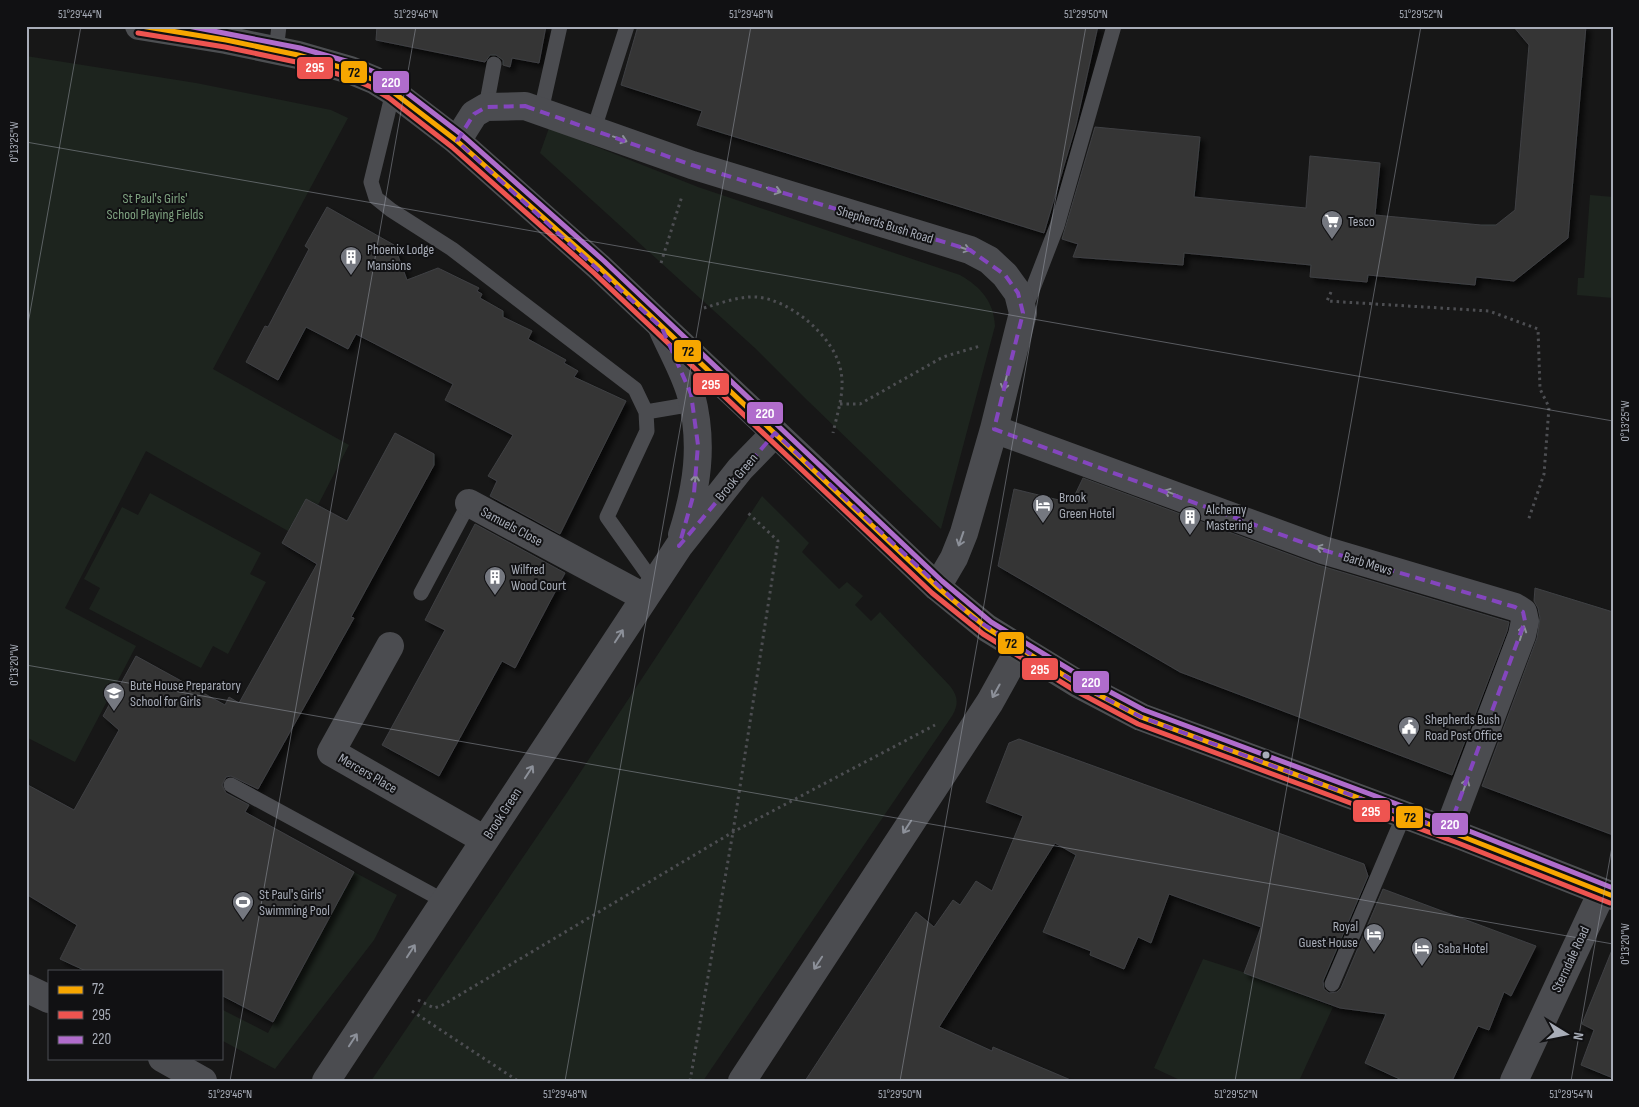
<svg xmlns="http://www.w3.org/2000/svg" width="1639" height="1107" font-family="'Sofia Sans Condensed',sans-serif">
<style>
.green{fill:#1d241e}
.building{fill:#353536;stroke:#3f4043;filter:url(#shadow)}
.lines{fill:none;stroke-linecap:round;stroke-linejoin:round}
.path{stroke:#4d4e52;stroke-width:3;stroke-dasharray:2.5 4;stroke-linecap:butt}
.lane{stroke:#4b4c50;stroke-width:15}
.street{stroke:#4b4c50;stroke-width:28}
.primary{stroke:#4d4f52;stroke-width:28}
.bus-1-casing{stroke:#111113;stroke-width:9}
.bus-2-casing{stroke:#111113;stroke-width:9}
.bus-3-casing{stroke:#111113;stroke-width:9}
.bus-1{stroke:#f7a600;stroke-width:5}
.bus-2{stroke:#ee5450;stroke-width:5}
.bus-3{stroke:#b06ccc;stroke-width:5}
.oneway{stroke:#8c9099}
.marked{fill:none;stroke:#8446be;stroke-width:4;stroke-dasharray:10 6;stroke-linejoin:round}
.ticks{fill:none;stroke:#a8adb8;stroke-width:1;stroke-opacity:0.45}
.bus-dot{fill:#a8adb8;stroke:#111113;stroke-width:2}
.labels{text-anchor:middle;stroke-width:4;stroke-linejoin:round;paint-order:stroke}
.park-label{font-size:14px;fill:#7fa381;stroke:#111113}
.poi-label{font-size:14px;fill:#a8adb8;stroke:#111113;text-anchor:start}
.street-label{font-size:14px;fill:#a8adb8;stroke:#111113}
.line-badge{stroke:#111113;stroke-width:2}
.badge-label{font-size:14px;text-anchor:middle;font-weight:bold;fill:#fff}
.pale-badge-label{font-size:14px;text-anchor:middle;font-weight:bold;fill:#111}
.neatline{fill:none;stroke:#a8adb8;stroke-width:2}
.ticks-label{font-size:12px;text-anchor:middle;fill:#a8adb8}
</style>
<defs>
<filter id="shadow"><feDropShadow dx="4.5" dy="4.5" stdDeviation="2.5" flood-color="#0009"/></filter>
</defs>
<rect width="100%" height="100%" fill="#171717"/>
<path class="green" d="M26 56 196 83 331 110 348 118 213 369 349 445 318 505 306 499 288 531 146 451 65 608 136 646 75 762 26 737Z
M549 128 698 187 960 275C981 287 994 302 995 326L941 529 807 400 756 349 540 153Z
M1590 195 1613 197V298L1577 295 1578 278H1584Z
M150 493 261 553 250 574 266 582 228 654 213 646 201 668 89 609 100 588 84 579 122 507 138 515Z
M762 496 809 543 802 552 839 589 847 582 863 596 855 605 871 621 880 612 950 686C958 696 959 704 952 716L703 1081H371L566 794Z
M354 872 397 895 374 940 275 1069 221 1040V1009L268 1033Z
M1203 959 1240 971 1333 1007 1299 1081H1182L1154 1068Z"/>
<path class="building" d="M377 26H546L539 63 512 58 510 67 503 65V60L496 55H490L485 62 376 40Z
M638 26H1098L1076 125 1044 233 697 125 702 111 621 85Z
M1513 26H1586L1568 238 1514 281 1476 277 1475 285 1368 275 1367 282 1310 277 1311 265 1184 253 1183 265 1073 257 1078 244 1062 239 1095 127 1200 137 1194 197 1306 208 1310 156 1380 163 1375 215 1481 225H1496L1515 210 1528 57 1529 45Z
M327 207 394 245 407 280 438 268 479 288 477 291 482 294 480 298 503 311V317L532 331 528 339 566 360 564 363 578 371 574 377 626 401 560 534 490 496 497 481 488 476 513 435 445 400 453 384 356 334 348 349 306 327 278 380 246 362 265 326 268 327 309 249 305 246Z
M395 433 434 454V465L351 617 354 618 258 789 231 776 226 777 222 785 226 793 249 805 245 812 354 872 273 1022 221 995V971H86L60 959 77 925 26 894V784L74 810 119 730 103 716 136 656 225 705 229 697 239 703 317 564 282 543 306 499 347 521Z
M1083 478 1318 565 1509 622 1507 631 1452 775 1180 672 998 566 1014 489 1071 503Z
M475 524 565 573 515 668 502 661 439 776 382 745 445 630 425 620Z
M1535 588 1613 612V835L1482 786 1537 638 1540 618 1538 608 1534 601Z
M1019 739 1364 864 1368 876 1323 981 1324 989 1329 993 1337 992 1341 988 1383 889 1536 946 1511 996 1504 992 1489 1030 1478 1026 1452 1081H1404L1365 1063 1386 1014 1340 1008 1244 973 1261 927 1169 894 1151 943 1138 937 1124 969 1090 955 1091 951 1043 932 1076 855 1055 843 939 1027 992 1051 993 1047 1073 1081H805L916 912 934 927 953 900 960 905 976 881 992 891 1023 816 986 802 1009 743Z
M1612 950H1613V1078L1581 1065 1594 1030 1582 1024Z"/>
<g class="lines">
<path class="path" d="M661 263 682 196
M1331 292 1327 301 1489 311 1538 329 1540 389 1549 407 1544 474 1528 521
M704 308C721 303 739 296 757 297 791 300 836 338 841 372 845 392 837 414 833 433
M840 404H860L943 357 980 346
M418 1000 434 1008 441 1006 733 832 935 725
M412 1011 518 1081
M690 1081 733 832 778 541 747 512"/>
<path class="lane" d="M276 51 279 26
M393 92 371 182 376 198 391 210 452 249 635 389 646 412 647 431 607 517 654 583
M486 107 494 64
M541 111 560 26
M594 129 627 26
M1025 309 1057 226 1114 26
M646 412 693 404
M421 593 469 503
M231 785 444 901
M1332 984 1404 815"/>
<path class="street" d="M457 141 474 114 486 107 525 106 692 165 970 250 989 260 1005 275 1018 293 1023 313 994 429 964 533 954 558 937 587
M662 328C671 349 685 373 691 395 704 444 697 488 682 535
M994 429 1323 550 1515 607 1523 612 1525 621 1522 635 1448 831
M469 503 644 597
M390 646 331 752 485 840
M26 988 49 999
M162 1058 203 1081
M326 1081 679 546 740 469 775 433
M742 1081 990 702 1020 648
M1514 1081 1602 892"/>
<path class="primary" d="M139 26 226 40 298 55 350 70 374 80 393 92 457 141 599 267 805 461 937 587 987 628 1078 684 1141 717 1461 836 1613 896"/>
<g class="bus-1-casing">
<path id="bus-1" d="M141 26 226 40 298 55 350 70 374 80 393 92 457 141 599 267 937 587 987 628 1078 684 1141 717 1461 836 1613 896"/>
</g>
<g class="bus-2-casing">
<path id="bus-2" d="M138 33 225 47 296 62 348 77 371 87 389 98 452 147 594 273 932 593 983 634 1074 690 1138 724 1458 843 1610 903"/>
</g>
<g class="bus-3-casing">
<path id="bus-3" d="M188 26 300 48 353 63 377 73 398 86 462 135 604 261 942 581 991 622 1082 677 1144 710 1464 829 1613 888"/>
</g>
<use href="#bus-1" class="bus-1"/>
<use href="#bus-2" class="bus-2"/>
<use href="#bus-3" class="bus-3"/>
</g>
<defs><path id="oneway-shaft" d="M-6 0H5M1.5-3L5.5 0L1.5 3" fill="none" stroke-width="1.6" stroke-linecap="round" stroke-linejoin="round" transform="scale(1.25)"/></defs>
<g class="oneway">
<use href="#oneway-shaft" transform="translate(620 139) rotate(20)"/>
<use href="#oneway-shaft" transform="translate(774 190) rotate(17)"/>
<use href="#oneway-shaft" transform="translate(963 248) rotate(18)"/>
<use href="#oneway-shaft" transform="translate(1005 383) rotate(104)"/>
<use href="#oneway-shaft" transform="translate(695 482) rotate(-84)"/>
<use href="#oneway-shaft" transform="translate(1171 493) rotate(-160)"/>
<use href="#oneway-shaft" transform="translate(961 539) rotate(109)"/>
<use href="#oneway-shaft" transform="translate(1323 549) rotate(-162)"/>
<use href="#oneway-shaft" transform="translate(1522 633) rotate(-73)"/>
<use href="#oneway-shaft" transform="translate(619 636) rotate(-57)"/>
<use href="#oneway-shaft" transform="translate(996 691) rotate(119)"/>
<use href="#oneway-shaft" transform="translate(529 772) rotate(-57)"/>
<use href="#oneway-shaft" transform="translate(1465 786) rotate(-70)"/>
<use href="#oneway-shaft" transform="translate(907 827) rotate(123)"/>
<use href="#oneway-shaft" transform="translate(411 951) rotate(-57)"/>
<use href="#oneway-shaft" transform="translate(818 963) rotate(123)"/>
<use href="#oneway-shaft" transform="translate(353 1040) rotate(-57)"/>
</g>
<path class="marked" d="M525 106 692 165 970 250 1005 275 1018 293 1023 313 994 429 1323 550 1515 607 1523 612 1525 621 1448 831 1141 717 1078 684 972 617 775 433 679 546 694 493 698 445 691 394 662 328 457 141 474 114 486 107Z"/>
<path class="ticks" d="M26 142 1613 421M26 335 81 26M26 665 1613 944M230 1081 416 26M565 1081 751 26M900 1081 1086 26M1235 1081 1421 26M1571 1081 1613 841"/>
<defs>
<g id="supermarket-pin" transform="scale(1.125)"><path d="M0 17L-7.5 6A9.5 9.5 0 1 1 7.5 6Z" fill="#757880" stroke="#111113"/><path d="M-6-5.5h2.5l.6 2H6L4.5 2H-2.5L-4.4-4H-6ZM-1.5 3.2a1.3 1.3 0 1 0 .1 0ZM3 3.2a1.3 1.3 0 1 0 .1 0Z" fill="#fff"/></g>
<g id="building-pin" transform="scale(1.125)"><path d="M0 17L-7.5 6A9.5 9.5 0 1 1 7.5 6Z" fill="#757880" stroke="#111113"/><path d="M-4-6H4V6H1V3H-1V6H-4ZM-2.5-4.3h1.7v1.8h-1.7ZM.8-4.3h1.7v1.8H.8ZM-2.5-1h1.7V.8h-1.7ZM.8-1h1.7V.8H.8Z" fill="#fff"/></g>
<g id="hotel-pin" transform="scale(1.125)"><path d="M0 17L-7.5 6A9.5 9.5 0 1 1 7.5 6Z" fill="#757880" stroke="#111113"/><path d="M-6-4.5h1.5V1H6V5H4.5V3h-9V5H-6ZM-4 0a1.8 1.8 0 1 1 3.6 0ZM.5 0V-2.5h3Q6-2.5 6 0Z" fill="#fff"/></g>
<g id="school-pin" transform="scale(1.125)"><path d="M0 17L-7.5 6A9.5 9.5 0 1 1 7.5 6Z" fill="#757880" stroke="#111113"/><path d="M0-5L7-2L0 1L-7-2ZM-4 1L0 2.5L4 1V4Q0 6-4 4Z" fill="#fff"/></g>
<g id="civic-pin" transform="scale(1.125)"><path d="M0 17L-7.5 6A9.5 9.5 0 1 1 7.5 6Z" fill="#757880" stroke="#111113"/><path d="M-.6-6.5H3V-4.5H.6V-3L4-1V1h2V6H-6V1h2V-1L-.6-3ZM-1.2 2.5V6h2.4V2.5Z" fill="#fff"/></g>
<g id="stadium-pin" transform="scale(1.125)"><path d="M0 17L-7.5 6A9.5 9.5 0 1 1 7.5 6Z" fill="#757880" stroke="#111113"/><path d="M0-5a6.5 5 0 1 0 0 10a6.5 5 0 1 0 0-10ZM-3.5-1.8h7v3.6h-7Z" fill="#fff"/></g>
</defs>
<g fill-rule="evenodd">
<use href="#supermarket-pin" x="1332" y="221"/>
<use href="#building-pin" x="351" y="257"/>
<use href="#hotel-pin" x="1043" y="505"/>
<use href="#building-pin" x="1190" y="517"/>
<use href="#building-pin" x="495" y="577"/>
<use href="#school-pin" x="114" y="693"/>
<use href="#civic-pin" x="1409" y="727"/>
<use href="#stadium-pin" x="243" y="902"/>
<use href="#hotel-pin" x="1374" y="934"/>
<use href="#hotel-pin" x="1422" y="948"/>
</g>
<circle class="bus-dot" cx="1266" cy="755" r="4.5"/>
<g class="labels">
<g class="park-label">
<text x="155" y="203">St Paul's Girls'<tspan x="155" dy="16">School Playing Fields</tspan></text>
</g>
<g class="poi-label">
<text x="1348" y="226">Tesco</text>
<text x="367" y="254">Phoenix Lodge<tspan x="367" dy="16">Mansions</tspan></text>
<text x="1059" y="502">Brook<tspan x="1059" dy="16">Green Hotel</tspan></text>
<text x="1206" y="514">Alchemy<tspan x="1206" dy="16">Mastering</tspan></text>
<text x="511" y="574">Wilfred<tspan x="511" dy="16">Wood Court</tspan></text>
<text x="130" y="690">Bute House Preparatory<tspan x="130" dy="16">School for Girls</tspan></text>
<text x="1425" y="724">Shepherds Bush<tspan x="1425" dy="16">Road Post Office</tspan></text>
<text x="259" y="899">St Paul's Girls'<tspan x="259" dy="16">Swimming Pool</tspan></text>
<text x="1358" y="931" text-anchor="end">Royal<tspan x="1358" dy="16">Guest House</tspan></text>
<text x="1438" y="953">Saba Hotel</text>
</g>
<g class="street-label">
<text transform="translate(885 224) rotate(17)" y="5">Shepherds Bush Road</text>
<text transform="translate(736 477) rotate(-50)" y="5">Brook Green</text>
<text transform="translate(512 526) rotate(28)" y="5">Samuels Close</text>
<text transform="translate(1368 563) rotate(17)" y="5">Barb Mews</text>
<text transform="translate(368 773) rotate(30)" y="5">Mercers Place</text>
<text transform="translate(502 813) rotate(-57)" y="5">Brook Green</text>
<text transform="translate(1570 959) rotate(-65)" y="5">Sterndale Road</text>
</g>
</g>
<g class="line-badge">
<rect x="296" y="56" width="38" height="24" rx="5" fill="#ee5450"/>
<rect x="340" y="60" width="28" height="24" rx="5" fill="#f7a600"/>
<rect x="372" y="70" width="38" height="24" rx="5" fill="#b06ccc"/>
<rect x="673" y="339" width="29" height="24" rx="5" fill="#f7a600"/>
<rect x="692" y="372" width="38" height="24" rx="5" fill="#ee5450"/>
<rect x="746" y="401" width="38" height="24" rx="5" fill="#b06ccc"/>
<rect x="997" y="631" width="28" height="24" rx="5" fill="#f7a600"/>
<rect x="1021" y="657" width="38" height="24" rx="5" fill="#ee5450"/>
<rect x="1072" y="670" width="38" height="24" rx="5" fill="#b06ccc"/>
<rect x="1352" y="799" width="39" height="24" rx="5" fill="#ee5450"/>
<rect x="1395" y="805" width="29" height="24" rx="5" fill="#f7a600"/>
<rect x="1431" y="812" width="38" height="24" rx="5" fill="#b06ccc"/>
</g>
<g class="badge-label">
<text x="315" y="72">295</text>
<text x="391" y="87">220</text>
<text x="711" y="389">295</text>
<text x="765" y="418">220</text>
<text x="1040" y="674">295</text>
<text x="1091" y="687">220</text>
<text x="1371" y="816">295</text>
<text x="1450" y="829">220</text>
</g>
<g class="pale-badge-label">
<text x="354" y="77">72</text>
<text x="688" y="356">72</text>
<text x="1011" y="648">72</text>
<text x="1410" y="822">72</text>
</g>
<rect width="1639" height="1107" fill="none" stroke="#111113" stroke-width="55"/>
<rect x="48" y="970" width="175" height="90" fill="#111113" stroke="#4d4f55"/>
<rect x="58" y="986" width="25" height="8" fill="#f7a600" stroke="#4d4f55"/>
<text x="92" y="994" font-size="15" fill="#a8adb8">72</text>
<rect x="58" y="1011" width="25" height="8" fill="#ee5450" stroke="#4d4f55"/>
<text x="92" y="1020" font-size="15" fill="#a8adb8">295</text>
<rect x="58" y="1036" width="25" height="8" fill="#b06ccc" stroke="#4d4f55"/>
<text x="92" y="1044" font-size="15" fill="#a8adb8">220</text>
<g transform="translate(1566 1034) rotate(100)" stroke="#111113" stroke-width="4" paint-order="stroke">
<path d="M0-4L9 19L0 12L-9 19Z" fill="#a8adb8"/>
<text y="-8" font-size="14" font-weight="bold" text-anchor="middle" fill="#a8adb8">N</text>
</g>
<rect x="28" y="28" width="1584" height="1052" class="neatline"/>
<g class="ticks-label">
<text x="80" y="18">51°29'44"N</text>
<text x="416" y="18">51°29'46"N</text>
<text x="751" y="18">51°29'48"N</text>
<text x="1086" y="18">51°29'50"N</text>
<text x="1421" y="18">51°29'52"N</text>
<text transform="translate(14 142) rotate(-90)" y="4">0°13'25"W</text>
<text transform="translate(1625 421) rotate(-90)" y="4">0°13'25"W</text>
<text transform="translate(14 665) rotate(-90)" y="4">0°13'20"W</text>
<text transform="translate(1625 944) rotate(-90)" y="4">0°13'20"W</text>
<text x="230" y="1098">51°29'46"N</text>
<text x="565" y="1098">51°29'48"N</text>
<text x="900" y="1098">51°29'50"N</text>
<text x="1236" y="1098">51°29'52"N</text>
<text x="1571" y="1098">51°29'54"N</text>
</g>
</svg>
